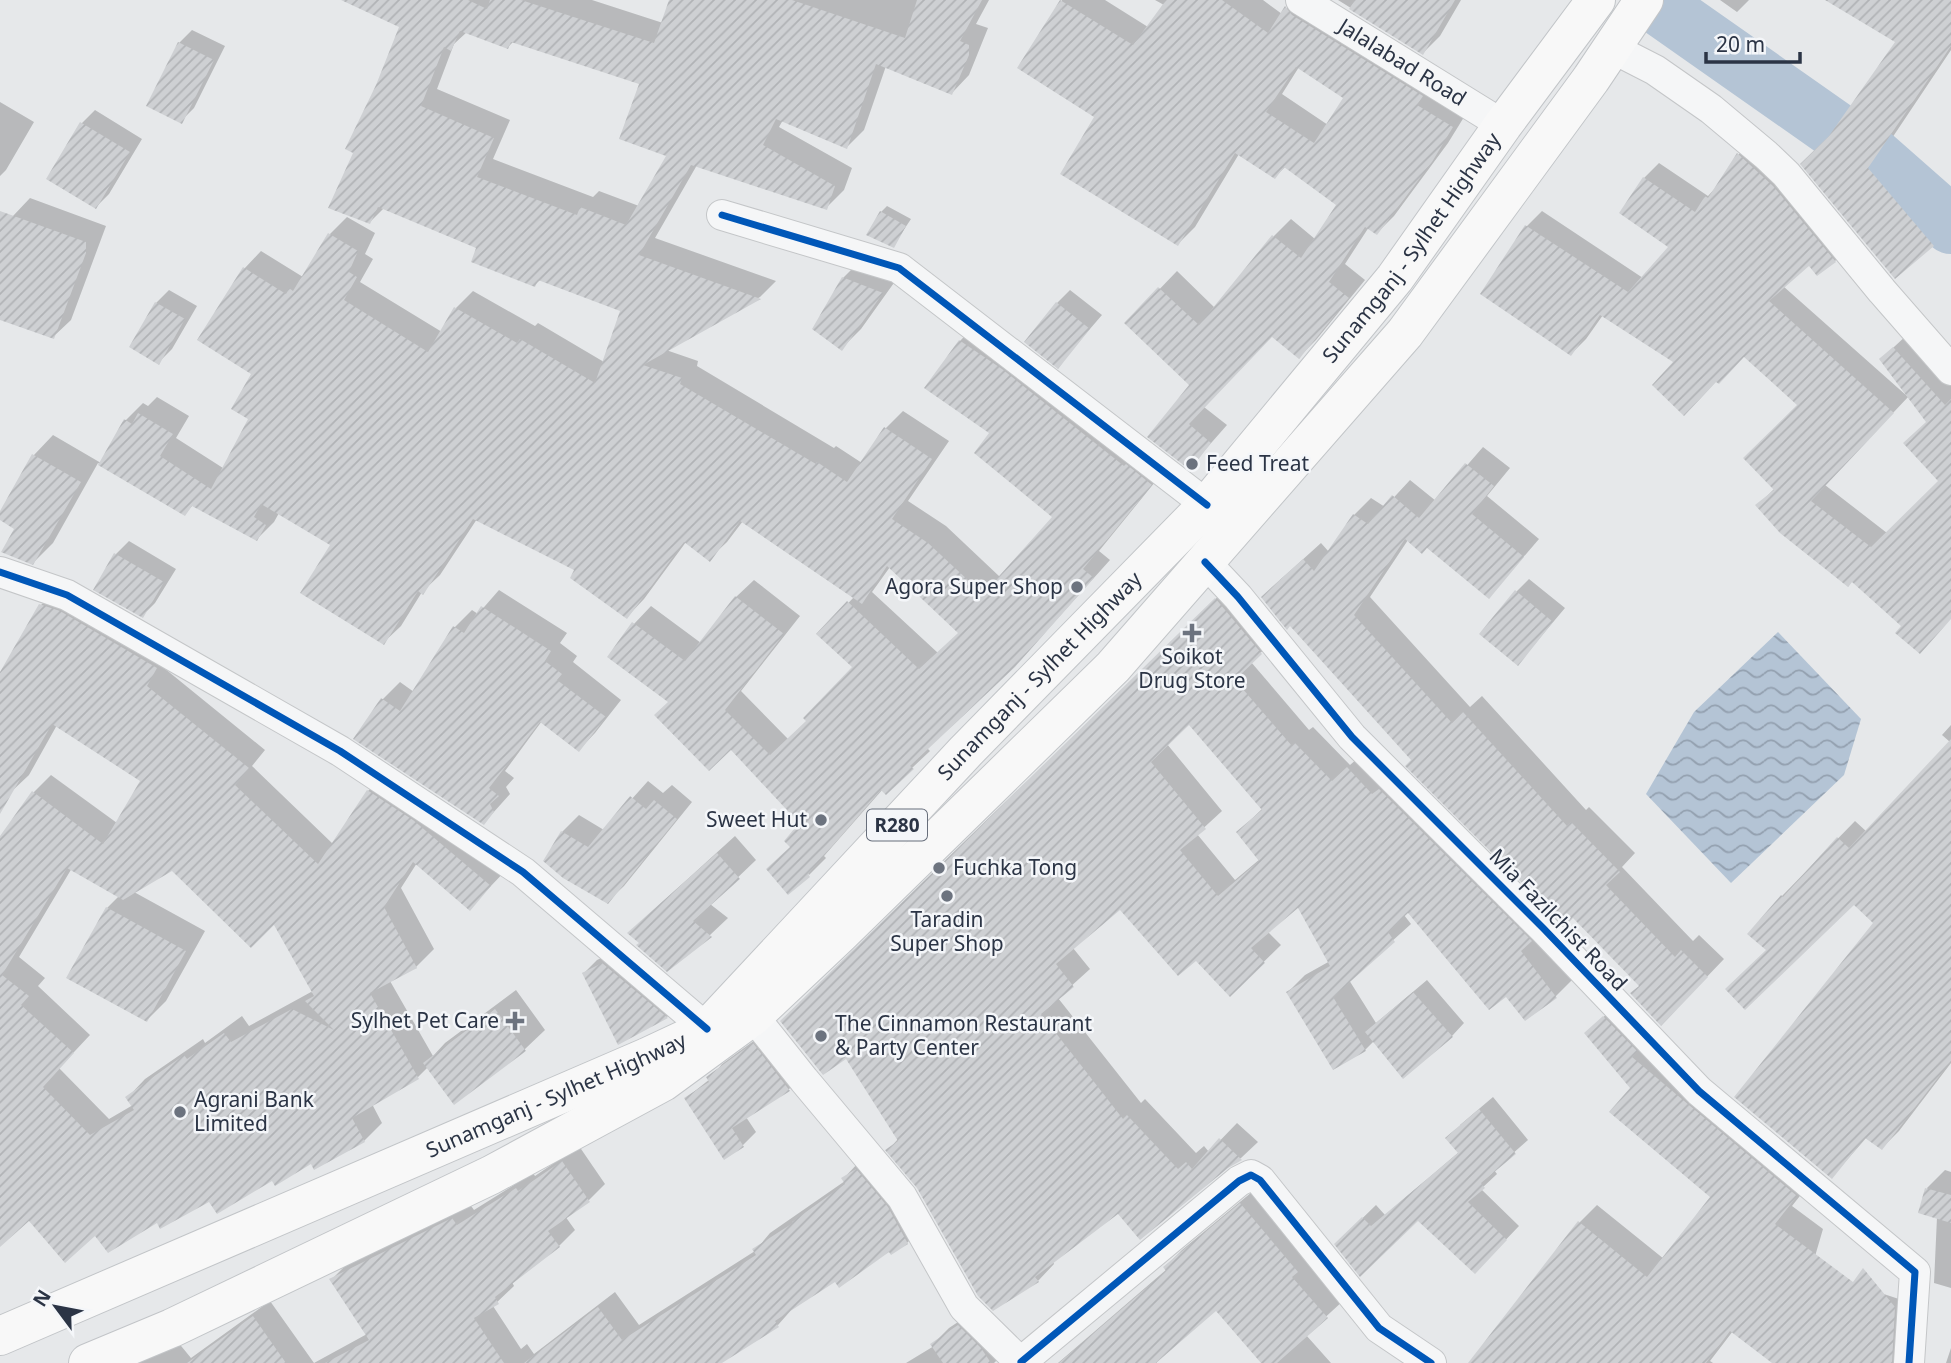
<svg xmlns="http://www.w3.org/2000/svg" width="1951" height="1363" font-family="'Noto Sans',sans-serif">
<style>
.water{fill:url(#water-waves)}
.shadow{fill:#0003;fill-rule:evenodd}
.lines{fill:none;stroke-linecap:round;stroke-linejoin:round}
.river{stroke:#b4c4d5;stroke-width:58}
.building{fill:url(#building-hatch);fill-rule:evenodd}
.minor-casing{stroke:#c4c6c8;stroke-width:32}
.primary-casing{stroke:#c2c5c8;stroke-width:40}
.minor{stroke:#f5f6f7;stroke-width:30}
.primary{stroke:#f8f8f8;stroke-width:38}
.cycleway-casing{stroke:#f4f6f9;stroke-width:11}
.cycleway{stroke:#0057b8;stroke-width:7}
.poi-dot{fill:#6c737f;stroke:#f4f6f9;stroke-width:2.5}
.labels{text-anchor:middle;stroke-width:5;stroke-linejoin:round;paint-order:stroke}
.shield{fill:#f4f6f9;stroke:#676e7b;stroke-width:2}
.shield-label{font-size:19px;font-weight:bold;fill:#2b3445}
.street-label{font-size:21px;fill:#2b3445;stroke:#f4f6f9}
.poi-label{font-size:21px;fill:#2b3445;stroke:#f4f6f9;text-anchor:start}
</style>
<defs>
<pattern id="water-waves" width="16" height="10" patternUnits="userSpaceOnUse" patternTransform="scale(1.75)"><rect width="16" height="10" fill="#b4c4d5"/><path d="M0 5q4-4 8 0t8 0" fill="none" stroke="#93a0af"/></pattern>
<pattern id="building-hatch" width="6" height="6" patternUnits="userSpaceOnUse" patternTransform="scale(1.75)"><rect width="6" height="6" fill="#ced0d3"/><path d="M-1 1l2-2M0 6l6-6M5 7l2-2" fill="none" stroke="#b1b3b6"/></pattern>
</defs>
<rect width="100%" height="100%" fill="#e6e8ea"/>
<path class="water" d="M1778 632 1861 719 1844 775 1731 883 1646 794 1694 712Z"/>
<path class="shadow" d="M352 0H592L663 23 671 0H989L976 24 988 28 969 75 952 93 886 66 864 130 847 147 783 120 779 127 852 168 844 190 826 208 697 165 655 238 776 281 760 297 666 350 698 361 697 366 834 448 836 446 862 463 886 428 903 411 949 441 908 501 946 526 1000 577 1054 517 992 433 960 341 977 323 1168 466 1099 551 1110 560 1032 647 927 748 930 751 912 768 883 789 824 856 826 858 809 875 792 846 801 823 731 747 670 701 634 624 651 606 701 643 736 597 754 580 800 616 741 691 788 739 808 721 854 667 819 634 854 597 743 521 727 542 709 559 686 542 644 599 627 617 577 570 477 519 440 575 422 592 401 626 383 643 332 544 279 513 274 522 257 539 193 505 185 514 98 463 53 543 33 563 17 528 0 518 34 455 53 435 101 463 126 420 143 403 148 406 157 397 189 416 176 438 223 468 251 418 253 373 244 269 261 251 303 277 329 235 347 217 375 233 365 254 373 259 360 282 442 332 456 308 473 291 535 326 538 323 604 362 622 310 541 279 535 285 479 247 385 207 370 222 355 152 401 26ZM467 32 508 47 514 41 641 82 668 155 639 206 599 191 593 197 493 159 510 120 437 89 454 44ZM890 567 960 633 938 653 872 592Z
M1062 0H1105L1148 27 1164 5 1155 0H1263L1282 14 1294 0 1469 109 1448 143 1394 216 1377 233 1369 227 1345 264 1365 280 1316 340 1299 357 1272 335 1204 407 1227 425 1190 467 1150 437 1191 385 1127 323 1177 271 1215 308 1274 236 1291 219 1315 239 1338 205 1286 166 1275 177 1239 154 1195 227 1178 244 1097 116 1019 67ZM1299 67 1346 97 1328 125 1282 94Z
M1338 0H1461L1440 36 1423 53Z
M1720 0H1749L1737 12Z
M1828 0H1951V50L1882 153 1947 230 1932 244 1832 135 1897 41Z
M192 30 225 46 194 108 181 121 179 43Z
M0 102 34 122 6 170 0 176Z
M95 110 142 139 109 194 96 207 48 178 82 123Z
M1753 140 1850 246 1835 261 1809 263 1783 286 1907 396 1908 395 1881 359 1908 334 1951 381V618L1903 626 1853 580 1758 505 1775 488 1799 405 1744 355 1676 362 1603 315 1586 339 1571 354 1483 294 1527 226 1542 211 1643 278 1671 246 1621 212 1644 178 1659 163 1708 196 1718 185 1738 155ZM1909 396 1928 421 1941 481 1887 533 1825 485Z
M30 198 106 226 71 320 53 337 0 318V250L13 216Z
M887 206 911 219 893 246 881 212Z
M863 258 901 273 861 329 842 348 843 278Z
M169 290 197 306 172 349 159 362 156 303Z
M1070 290 1102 315 1058 366 1057 303Z
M1483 447 1510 468 1487 496 1539 539 1489 597 1428 546 1408 540 1370 597 1470 707 1482 696 1586 810 1589 807 1635 853 1622 867 1693 941 1699 935 1724 959 1678 1007 1640 985 1573 915 1413 760 1280 580 1321 543 1329 552 1354 515 1371 498 1385 507 1410 480 1436 501Z
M129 541 176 569 155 603 142 616 95 589 116 554Z
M1529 579 1565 608 1518 664 1516 592Z
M1233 582 1278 636 1251 662 1309 730 1313 727 1350 765 1365 752 1573 979 1556 996 1526 1019 1507 994 1408 911 1404 915 1411 924 1349 980 1376 1023 1427 980 1464 1023 1452 1036 1374 1041 1365 1050 1334 1068 1288 992 1305 975 1330 961 1298 906 1268 932 1281 945 1230 995 1196 959 1121 907 1073 948 1090 969 1058 998 1141 1103 1145 1099 1196 1153 1204 1146 1209 1152 1237 1123 1258 1142 1241 1158 1227 1166 1118 1211 1053 1261 1054 1264 1038 1281 919 1187 888 1150 898 1139 847 1056 782 1021ZM1189 723 1263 808 1238 832 1260 859 1235 880 1197 834 1222 811 1167 744Z
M59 587 173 650 164 668 265 750 252 766 333 844 368 791 386 773 508 868 470 908 417 863 401 888 434 949 416 967 390 981 433 1056 445 1043 516 990 545 1030 525 1049 454 1102 428 1067 417 1078 372 1104 382 1123 364 1141 315 1167 312 1161 273 1178 210 1200 158 1221 96 1233 29 1219 0 1244V839L33 793 51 775 117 823 142 780 57 725 29 775 11 792 0 786V676L41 605ZM72 868 119 896 107 908 147 1020 166 1001 205 931 134 892 173 868 274 922 315 994 311 992 249 1026 242 1016 205 1043 203 1039 145 1079 128 1097 133 1105 109 1119 59 1068 90 1035 38 986 45 978 19 957Z
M499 590 567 633 560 643 577 656 573 662 621 700 595 733 579 750 542 721 505 771 514 778 506 787 510 794 484 823 355 738 383 699 400 682 414 692 455 627 472 610 478 614Z
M1951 725V1063L1899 1131 1882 1148 1867 1137 1832 1177 1876 923 1854 903 1768 949 1750 934 1782 896 1855 821 1867 832 1950 742 1942 735Z
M648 781 663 793 672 785 692 802 624 886 607 902 562 832 579 815 604 830Z
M735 836 756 860 710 904 728 918 710 935 667 970 641 942 647 916Z
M616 951 679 1004 667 1017 584 973 597 960Z
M1622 1000 1814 1178 1792 1206 1823 1229 1811 1270 1911 1303 1909 1363H1775L1733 1331 1710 1361 1713 1363H1483L1474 1358 1580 1222 1597 1205 1664 1259 1713 1196 1632 1088 1586 1033Z
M766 1032 802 1077 789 1089 746 1117 756 1132 743 1145 724 1157 686 1098 710 1079 722 1064Z
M1493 1097 1528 1140 1494 1170 1497 1174 1481 1189 1519 1226 1475 1272 1418 1218 1336 1244 1376 1205 1385 1215 1459 1152 1460 1125Z
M579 1146 605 1184 589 1200 565 1216 575 1230 559 1246 512 1282 514 1286 493 1306 521 1349 527 1344 534 1354 615 1292 639 1325 755 1251 770 1233 845 1181 843 1179 859 1162 924 1226 907 1243 891 1253 889 1249 835 1280 793 1308 778 1325 719 1363H128L177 1341 191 1358 270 1301 314 1363 367 1334 331 1280 348 1263 469 1203 474 1210 533 1173 535 1176Z
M1945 1170 1951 1172V1288L1934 1283 1937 1217 1927 1188Z
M1258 1187 1344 1300 1306 1335 1331 1363H1263L1216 1309 1155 1361 1157 1363H1058L1167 1269 1165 1267 1182 1250Z
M976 1310 1009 1348 994 1363H906L934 1346 932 1345 949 1328Z
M1951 1348V1363H1946Z"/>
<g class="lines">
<path class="river" d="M1650 0 1875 158 1951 225"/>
</g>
<path class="building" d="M341 0H468L487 9 490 0H521L654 43 669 0H792L905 38 917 0H982L960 41 969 45V55L952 95 876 64 847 149 776 119 763 145 835 186 827 210 691 165 639 255 761 299 643 365 682 378 680 384 816 464 817 462 847 482 884 427 932 459 892 519 928 543 983 594 1052 517 974 453 989 433 924 388 959 340 1002 369 1124 466 1126 464 1152 485 1083 569 1094 578 1015 667 910 766 914 769 886 795 881 790 808 874 810 877 788 895 766 869 790 847 784 841 799 823 731 750 709 771 654 715 668 702 607 657 632 622 685 661 735 596 784 634 725 710 770 755 806 721 803 718 852 667 816 634 847 601 919 669 958 633 887 566 862 604 740 521 710 562 684 542 627 619 570 578 574 570 473 519 423 595 418 591 384 645 300 593 330 545 261 504 254 517 266 525 257 541 192 506 185 516 98 465 124 419 132 424 138 413 173 434 160 456 211 489 248 419 231 409 251 374 197 340 243 267 286 294 289 288 293 291 328 233 358 251 349 272 357 277 344 300 428 352 454 307 517 343 520 339 595 383 620 311 538 280 535 287 471 262 476 248 378 207 370 224 328 208 353 153 345 149 376 85 399 27ZM460 31 508 49 511 42 639 84 619 139 666 156 626 225 580 207 577 215 477 177 494 138 421 106 444 47 451 51Z
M1060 0 1133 45 1166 0H1222L1268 33 1285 6 1292 15 1423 96 1417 105 1453 127 1432 162 1377 235 1365 227 1329 282 1349 298 1299 359 1272 337 1189 424 1211 443 1190 470 1147 437 1189 385 1124 323 1158 287 1199 325 1272 235 1301 258 1336 205 1284 167 1275 179 1235 153 1178 246 1060 174 1094 117 1017 68ZM1296 67 1343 98 1314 143 1266 112Z
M1355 0H1455L1423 55 1349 9Z
M1825 0H1951V46L1868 168 1934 246 1895 279 1800 164 1829 136 1895 42Z
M178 42 214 60 182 124 146 106Z
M80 122 130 152 96 209 46 179Z
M1737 153 1773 186 1836 262 1817 276 1809 266 1769 301 1894 413 1811 501 1871 547 1938 481 1903 443 1926 422 1879 359 1893 347 1945 405 1951 399V619L1920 654 1895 633 1901 626 1852 582 1848 587 1780 533 1755 505 1774 490 1743 458 1797 405 1744 357 1719 384 1716 382 1684 416 1652 385 1673 362 1600 315 1571 356 1480 294 1525 225 1628 292 1668 247 1619 213 1643 177 1695 212 1705 196 1708 198Z
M0 211 86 242V253L54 339 0 320Z
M880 211 906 226 894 248 866 235Z
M842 277 883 293 842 351 812 329Z
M155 302 185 319 159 365 129 347Z
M1056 302 1090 329 1058 369 1024 342Z
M32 454 81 482 33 565 1 552 14 529 0 520V511Z
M1465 463 1494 486 1472 514 1524 557 1489 599 1427 548 1422 554 1405 539 1354 615 1452 723 1463 712 1567 826 1571 822 1620 872 1606 885 1675 957 1681 950 1708 977 1661 1026 1630 993 1639 986 1573 918 1566 925 1558 919 1405 766 1411 760 1290 626 1287 630 1261 597 1303 559 1314 571 1353 514 1368 524 1392 495 1419 518Z
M114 553 164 582 143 618 93 590Z
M1515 590 1553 622 1518 666 1479 634Z
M1215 598 1262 654 1235 680 1292 746 1295 743 1332 781 1347 767 1372 794 1379 789 1532 941 1521 951 1557 998 1525 1021 1506 997 1489 1010 1408 913 1388 932 1395 942 1333 997 1366 1051 1333 1070 1286 992 1330 966 1298 908 1251 948 1265 963 1230 997 1196 961 1178 976 1120 910 1056 964 1074 987 1041 1014 1123 1119 1127 1115 1178 1169 1186 1162 1192 1169 1219 1138 1242 1160 1228 1168 1140 1240 1118 1214 1035 1277 1039 1282 993 1311 978 1296 917 1188 885 1150 898 1141 846 1059 823 1075 780 1021ZM1189 725 1262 810 1236 832 1259 861 1218 896 1180 850 1206 829 1151 762Z
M39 604 60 611 157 668 147 686 249 768 235 785 318 864 367 790 413 820 491 886 470 911 413 862 384 907 417 968 370 993 419 1079 352 1118 365 1142 314 1170 311 1164 275 1186 272 1181 217 1214 209 1202 160 1229 157 1223 108 1253 95 1236 65 1263 29 1221 0 1247V836L32 791 103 844 140 781 52 724 0 814V672ZM67 868 123 900 172 871 251 948 274 925 314 996 305 1001 334 1030 292 1009 231 1042 224 1033 187 1059 184 1055 125 1097 134 1110 90 1135 43 1087 74 1053 21 1005 29 996 2 975Z
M481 606 551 651 545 661 562 674 557 680 606 717 579 752 540 722 489 788 499 796 490 804 494 812 484 825 353 739 381 698 400 711 453 626 464 633Z
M1951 739V1061L1882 1150 1865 1138 1832 1179 1734 1097 1873 923 1854 905 1745 1010 1725 989 1766 950 1747 934 1781 895 1783 897 1837 837 1849 848Z
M630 796 646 809 654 800 677 819 608 904 563 878 543 861 561 831 588 847Z
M717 853 740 879 693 921 712 937 667 972 636 945 639 943 627 933Z
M106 907 186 951 147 1022 66 978Z
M602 963 668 1018 618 1045 582 973Z
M1413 992 1453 1037 1403 1079 1365 1032Z
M495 1009 526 1051 454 1105 423 1063Z
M1603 1016 1637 1051 1632 1057 1797 1196 1775 1224 1853 1282 1863 1268 1895 1307 1892 1363H1772L1730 1331 1706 1363H1468L1578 1221 1647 1277 1710 1197 1609 1112 1630 1088 1584 1033Z
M753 1043 790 1091 732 1128 744 1147 724 1160 684 1098 709 1082 706 1077Z
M1479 1109 1516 1154 1481 1183 1485 1188 1468 1202 1507 1240 1475 1274 1418 1221 1360 1277 1334 1244 1362 1217 1371 1226 1458 1153 1445 1138Z
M562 1161 590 1202 548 1231 560 1247 495 1297 499 1304 474 1318 504 1363H325L369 1340 329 1279 452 1218 457 1225 516 1188 518 1191Z
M856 1169 888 1207 908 1244 891 1255 889 1252 839 1288 835 1282 775 1321 779 1327 722 1363H524L598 1307 622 1340 756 1255 752 1249 793 1223 792 1222 845 1184 841 1178Z
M1925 1188 1951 1195V1223L1918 1213Z
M1240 1203 1298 1272 1292 1277 1328 1318 1277 1363H1261L1216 1311 1156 1363H1059L1166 1271 1163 1267Z
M253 1316 286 1363H187Z
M958 1325 981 1348 991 1363H943L930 1344Z"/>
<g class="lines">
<g class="minor-casing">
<g id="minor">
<path id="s1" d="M1301 0 1503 125"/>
<path d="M1612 48 1655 70 1711 109 1766 155 1786 174 1882 291 1951 370"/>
<path d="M722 215 899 268 1207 505"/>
<path d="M1205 562 1238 597 1352 737 1544 929 1699 1091 1915 1272 1909 1363"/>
<path d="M0 572 67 595 340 751 523 872 707 1029"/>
<path d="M753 1016 804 1080 902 1197 964 1307 1021 1363"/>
<path d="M1021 1362 1239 1181 1251 1175 1260 1180 1379 1328 1431 1363"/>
</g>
</g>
<g class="primary-casing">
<g id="primary">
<path id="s2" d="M0 1336 647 1057 707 1029 966 751 1207 505 1395 278 1503 125 1596 0"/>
<path d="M88 1363 172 1328 491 1175 663 1082 753 1016 840 934 1113 667 1405 333 1591 79 1644 0"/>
</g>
</g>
<use href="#minor" class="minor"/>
<use href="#primary" class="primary"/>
<g class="cycleway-casing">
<path id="cycleway" d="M722 215 899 268 1207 505
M1205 562 1238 597 1352 737 1544 929 1699 1091 1915 1272 1909 1363
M0 572 67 595 340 751 523 872 707 1029
M1021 1362 1239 1181 1251 1175 1260 1180 1379 1328 1431 1363"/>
</g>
<use href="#cycleway" class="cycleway"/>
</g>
<g class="poi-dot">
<circle cx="1192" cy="464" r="7"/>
<circle cx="1077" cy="587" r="7"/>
<path d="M1188.5 622.5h7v7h7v7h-7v7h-7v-7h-7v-7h7z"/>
<circle cx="821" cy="820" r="7"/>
<circle cx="939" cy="868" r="7"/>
<circle cx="947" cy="896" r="7"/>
<path d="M511.5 1010.5h7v7h7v7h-7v7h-7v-7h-7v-7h7z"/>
<circle cx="821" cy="1036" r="7"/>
<circle cx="180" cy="1112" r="7"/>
</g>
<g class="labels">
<rect class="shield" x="867" y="809.5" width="60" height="31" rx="5"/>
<g class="shield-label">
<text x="897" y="832">R280</text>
</g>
<g class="street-label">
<text dy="7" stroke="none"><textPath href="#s1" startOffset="119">Jalalabad Road</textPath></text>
<text dy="7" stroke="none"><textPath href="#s2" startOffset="1824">Sunamganj - Sylhet Highway</textPath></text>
<text dy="7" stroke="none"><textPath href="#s2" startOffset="1256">Sunamganj - Sylhet Highway</textPath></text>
<text transform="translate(1558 920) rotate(46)" y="7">Mia Fazilchist Road</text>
<text dy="7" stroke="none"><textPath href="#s2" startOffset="606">Sunamganj - Sylhet Highway</textPath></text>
</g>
<g class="poi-label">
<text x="1206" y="471">Feed Treat</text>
<text x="1063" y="594" text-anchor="end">Agora Super Shop</text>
<text x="1192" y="664" text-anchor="middle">Soikot<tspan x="1192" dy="24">Drug Store</tspan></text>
<text x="807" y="827" text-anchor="end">Sweet Hut</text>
<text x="953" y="875">Fuchka Tong</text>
<text x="947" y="927" text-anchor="middle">Taradin<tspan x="947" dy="24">Super Shop</tspan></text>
<text x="499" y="1028" text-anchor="end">Sylhet Pet Care</text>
<text x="835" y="1031">The Cinnamon Restaurant<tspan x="835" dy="24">&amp; Party Center</tspan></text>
<text x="194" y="1107">Agrani Bank<tspan x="194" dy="24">Limited</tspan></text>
</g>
</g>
<g transform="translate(56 1307) rotate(302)" stroke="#f4f6f9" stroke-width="5" paint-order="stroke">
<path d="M0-5L12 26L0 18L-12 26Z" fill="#2b3445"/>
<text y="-10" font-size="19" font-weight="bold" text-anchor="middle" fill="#2b3445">N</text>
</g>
<path d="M1706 52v10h94v-10" fill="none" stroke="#2b3445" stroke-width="3.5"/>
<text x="1716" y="52" font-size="21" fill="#2b3445" stroke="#f4f6f9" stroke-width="5" paint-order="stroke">20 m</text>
</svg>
